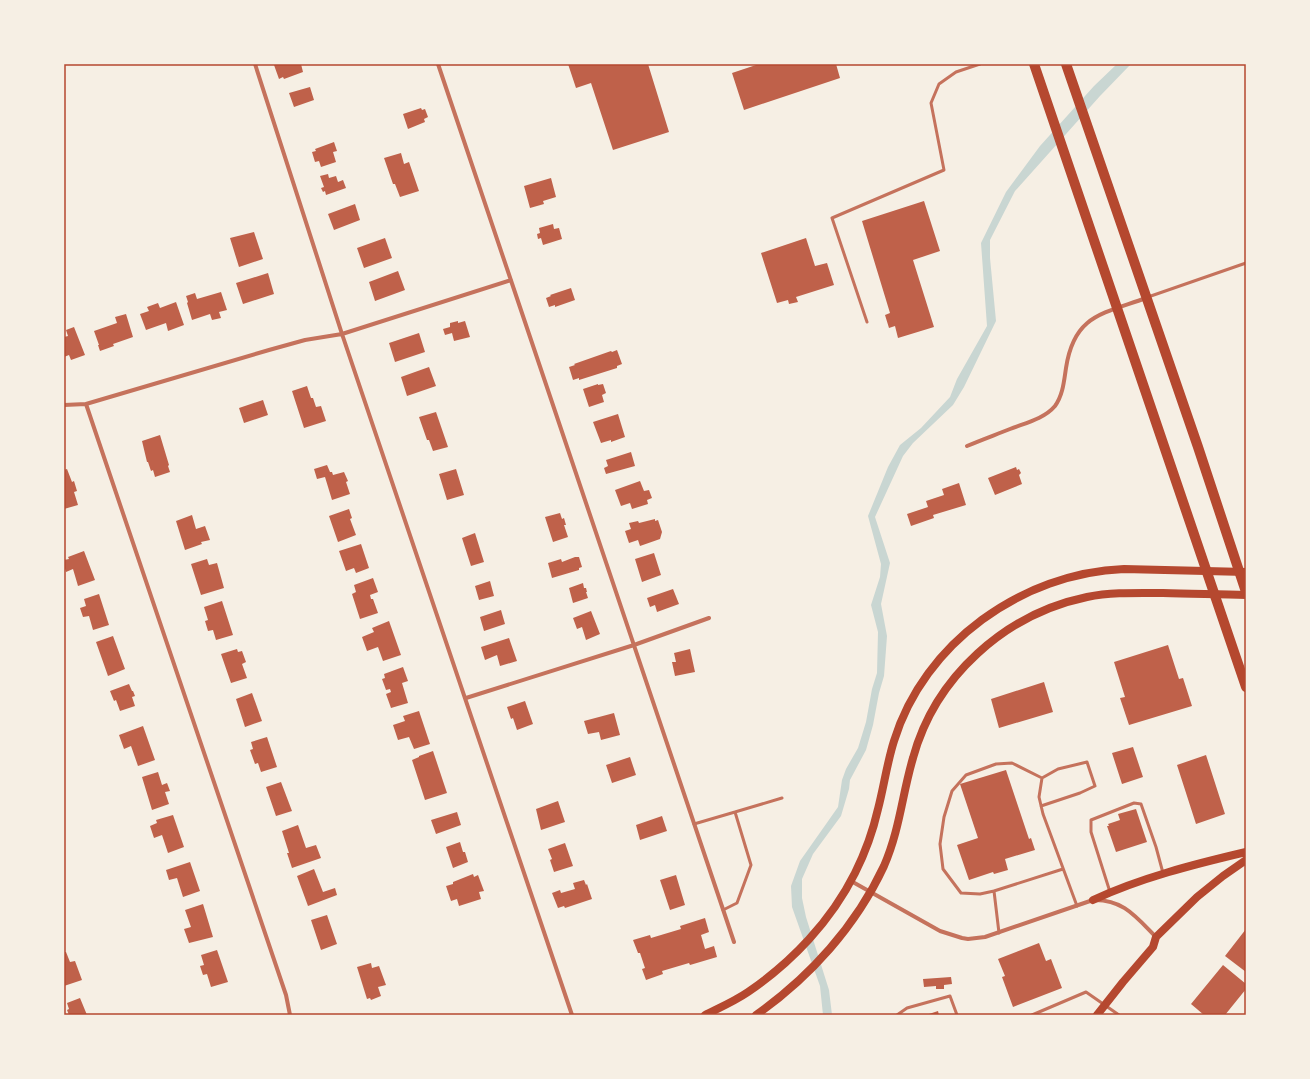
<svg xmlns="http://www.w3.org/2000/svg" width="1310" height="1079" font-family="Lato,sans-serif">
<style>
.water{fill:#c9d6d2}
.building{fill:#bf614a}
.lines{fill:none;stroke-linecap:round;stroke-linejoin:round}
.service{stroke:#c5725c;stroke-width:3}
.minor{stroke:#c5725c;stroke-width:4}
.secondary{stroke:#b5482f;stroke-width:8}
.primary{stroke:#b5482f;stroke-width:10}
.neatline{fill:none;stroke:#b5482f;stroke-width:1.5}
</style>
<rect width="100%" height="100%" fill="#f6efe4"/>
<path class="water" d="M1117 64H1131L1100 96 1015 191 990 240V258L996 321 964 387 953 405 913 443 903 456 875 517 890 563 881 604 887 636 884 676 879 693 873 725 866 750 850 780 849 789 841 816 813 854 802 879V898L806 917 829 990 832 1015H823L820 986 792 907 791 886 800 861 838 807 842 780 846 769 858 748 866 722 872 689 877 673 878 632 871 605 880 577 881 564 868 516 888 467 900 445 921 428 950 397 957 379 987 326 981 243 1006 192 1040 146 1094 86Z"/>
<path class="building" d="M277 64H301L303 72 284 79 283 77 279 79 274 65Z
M568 64H648L669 132 613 150 591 83 576 88Z
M759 64H836L840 78 744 110 732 73Z
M310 87 314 100 294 107 289 93Z
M421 108 422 110 425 109 428 117 424 119 425 122 408 129 403 114Z
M334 142 337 151 333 152 336 162 321 167 319 161 315 162 312 152 316 151 315 149Z
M401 153 404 164 409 162 419 191 400 197 395 184H393L384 158Z
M328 174 329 178 336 176 338 182 343 180 346 188 326 195 325 191 323 192 321 188 324 187 320 176Z
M551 178 556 197 543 201 544 204 530 208 524 186Z
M924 201 940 251 913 260 934 327 898 338 895 326 889 328 885 315 890 313 862 221Z
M355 204 360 220 334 230 328 214Z
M553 224 554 229 559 228 562 239 543 245 541 238 538 239 537 234 540 233 539 228Z
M254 232 263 259 239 267 230 238Z
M385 238 392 258 364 268 357 248Z
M806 238 815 266 827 263 834 285 796 297 798 302 789 304 788 300 777 303 761 253Z
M398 271 405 290 375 301 369 282Z
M268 273 274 294 243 304 236 283Z
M571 288 575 300 555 307V305L549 307 546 298 551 296 550 295Z
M221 292 227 310 219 312 221 318 212 320 210 314 192 320 187 303 188 302 186 296 195 293 197 299Z
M176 302 184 325 168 331 166 323 146 330 140 314 149 311 147 307 158 303 160 308Z
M126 314 133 337 113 344 114 346 100 351 98 345H99L94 331 117 323 115 317Z
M458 321V323L465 321 470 337 454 341 452 333 445 335 443 329 450 327V323Z
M74 327 85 355 71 360 69 355 64 357V337L68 336 66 330Z
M419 333 425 352 395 362 389 343Z
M617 350 622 364 617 366V368L579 380V378L573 380 569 367 575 365 574 364 611 351 612 352Z
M429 367 436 386 407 396 401 377Z
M598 384V385L603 384 606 393 602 395 604 402 589 407 583 389Z
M307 386 311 398H313L316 407 321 406 326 421 304 428 292 391Z
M263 400 268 415 244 423 239 408Z
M436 412 448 447 433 451 429 440H427L419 417Z
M618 414 625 437 611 442V440L601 443 593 422Z
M160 435 169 465 168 466 170 472 155 477 153 470 151 471 148 462H147L142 441Z
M631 452 635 466 606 474 604 468 608 466 606 460Z
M327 465 330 472H332L333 475 344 472 348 481 346 482 350 494 332 500 325 477 317 479 314 469Z
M1016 467 1017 470 1019 469 1021 473 1019 475 1022 484 995 495 988 478Z
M67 469 72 482 74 481 77 491 74 492 78 505 64 509V470Z
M456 469 464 495 447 500 439 474Z
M640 481 644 491 649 490 652 498 647 500 648 504 632 509 630 503 621 506 615 490Z
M959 483 966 505 933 515 934 518 911 526 907 514 928 507 926 501 944 495 942 489Z
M349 509 352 518 350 519 356 535 338 542 329 516Z
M560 513 562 519 564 518 566 525H564L568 537 553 542 545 517Z
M192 515 196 529 205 526 210 540 201 542 202 544 185 550 176 521Z
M655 519V521L658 520 662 532 660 539 640 546 638 540 629 543 625 531 631 529 629 523 638 521 639 523Z
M475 533 484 562 471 566 462 538Z
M361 544 369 568 356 573 354 568 346 571 339 551Z
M84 551 95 580 78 586 73 569 66 572 64 565V560L69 559 68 557Z
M654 553 661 575 642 582 635 559Z
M575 557H579L582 567 579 568V570L552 578 548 563 561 559 562 562Z
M207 559 209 565 217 563 224 588 201 595 191 564Z
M373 578 378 592 370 595 371 599H373L378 613 360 619 352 594 356 592 354 585Z
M490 581 494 596 479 600 475 586Z
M583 583 584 588H586L587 592H586L588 598 573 603 569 588Z
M673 589 679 604 657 612 655 605 650 607 647 598Z
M99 594 109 625 93 630 89 616 83 617 80 608 86 606 84 599Z
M222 601 233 635 216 640 213 630 208 631 205 621 208 620 204 607Z
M501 610 505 624 484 631 480 617Z
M591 611 600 634 586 640 582 627 577 629 573 618Z
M389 621 401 655 383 661 378 647 367 651 362 637 374 632 372 628Z
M113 636 125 669 108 676 96 642Z
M509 638 517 661 500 666 497 655 485 660 481 647Z
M1168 645 1179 679 1183 678 1192 706 1129 725 1120 698 1125 697 1114 662Z
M237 649 238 652 242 651 246 662 242 664 247 678 231 683 221 654Z
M690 649 695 672 675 676 672 662H676L674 653Z
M403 667 408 681 402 683 408 703 391 708 386 694 391 692 390 689 386 690 382 679 385 678 384 674Z
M1044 682 1053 712 999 728 991 699Z
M129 684 132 691H133L135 696 132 697 135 706 120 711 116 700 114 701 110 691Z
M252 693 262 721 245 727 236 699Z
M525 701 533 724 517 730 513 718 511 719 507 707Z
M419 711 430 744 414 749 409 737 398 740 393 725 405 721 403 716Z
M614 713 620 735 601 740 599 732 588 734 584 721Z
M143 726 155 760 138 766 131 746 124 749 119 735Z
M267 737 277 767 261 772 258 763 255 764 250 750 253 749 251 742Z
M1133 747 1143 777 1122 784 1112 753Z
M433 751 447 793 425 800 412 760 419 757V756Z
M1206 755 1225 814 1196 824 1177 765Z
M630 757 636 775 612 783 606 765Z
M1006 770 1029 839 1031 838 1035 850 1005 859 1008 870 994 874 993 872 969 880 957 845 978 838 960 784Z
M158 772 162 785 167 783 170 791 165 792 169 804 152 810 142 777Z
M281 782 292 811 276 816 266 787Z
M558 801 565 822 541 830 536 809Z
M1136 809 1147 842 1116 852 1107 826H1109L1108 824 1120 820 1118 814Z
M457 812 461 825 436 834 431 820Z
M173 815 184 847 168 853 162 835 154 838 150 826 157 823 156 820Z
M662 816 667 831 640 840 636 825Z
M298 825 306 848 316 845 321 858 292 868 287 853H289L282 831Z
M460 842 463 852H465L468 862 453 868 446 847Z
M565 843 573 866 554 872 550 860 552 859 548 849Z
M190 862 200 891 183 897 177 878 169 880 166 870Z
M314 869 323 892 335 888 337 895 308 906 297 876Z
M473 874 474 877 478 875 484 891 479 892 481 899 459 906 457 899 451 901 446 886 453 884V882Z
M676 875 685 905 670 910 660 880Z
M584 880 586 885 587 884 592 899 565 908 564 906 558 908 552 893 560 890 561 893 575 889 573 883Z
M203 904 213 937 189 943 184 929 191 927 185 910Z
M327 915 337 944 321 950 311 920Z
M705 918 709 932 701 935 705 949 714 946 717 957 690 965 689 963 662 971 663 974 646 980 642 969 645 968 640 953H638L633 940 650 935 651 938 681 929 680 926Z
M1246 929V972L1225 956Z
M1039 943 1046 961 1051 959 1062 988 1013 1007 1002 977 1005 976 998 959Z
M217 950 228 982 211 987 207 974 203 975 200 966 204 965 201 955Z
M64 952H66L70 962 75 961 82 980 64 986Z
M371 963 372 968 379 966 386 985 378 987 381 996 371 1000 370 998 367 999 357 967Z
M1223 965 1246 984V989L1225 1015H1204L1191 1004Z
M951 977 952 984 944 985V989H936V986L924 987 923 979Z
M80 998 87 1015H69L67 1010 69 1009 67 1003Z
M938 1011 939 1015H926Z"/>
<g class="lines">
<path class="service" d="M1148 297 1246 263
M867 322 832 218 944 170 931 103 939 84 956 72 980 64
M1041 806 1080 793 1095 786 1087 762 1058 769 1042 778 1039 797 1043 814 1077 906
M735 812 782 798
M694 824 735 812 751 865 737 903 723 910
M994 891 980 894 961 893 943 869 940 844 944 817 952 791 966 775 996 764 1012 763 1042 778
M1110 892 1091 832V820L1134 803 1141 804 1156 847 1163 873
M999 933 994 891 1063 869
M897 1015 907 1008 950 996 957 1015
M1032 1015 1086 992 1119 1015"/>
<path class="minor" d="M255 64 342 334 572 1015
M438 64 734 942
M86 404 286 995 290 1015
M64 405 86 404 269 350 305 340 342 334 511 280
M967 446C981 440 995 435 1010 429 1025 423 1044 419 1055 406 1063 395 1064 381 1066 368 1074 315 1102 314 1146 298
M466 698 634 645 709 618
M851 881 940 931 962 938 968 939 985 937 1093 900C1123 899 1136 917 1156 937"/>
<path class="secondary" d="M1093 900C1140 878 1195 864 1246 852
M705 1015C719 1008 735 1001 748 992 792 962 831 921 855 873 865 853 873 831 878 809 884 786 887 763 894 741 924 643 1022 573 1124 569L1246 572
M756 1015C810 977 856 926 884 866 900 829 902 795 913 758 935 677 1005 614 1087 597 1112 592 1137 593 1163 593 1191 594 1218 594 1246 595
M1097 1015 1123 982 1153 947 1156 937 1197 897 1223 876 1246 860"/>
<path class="primary" d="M1034 64 1246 687
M1066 64 1198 447 1246 592"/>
</g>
<rect width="1310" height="1079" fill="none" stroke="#f6efe4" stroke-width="130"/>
<rect x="65" y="65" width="1180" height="949" class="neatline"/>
</svg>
